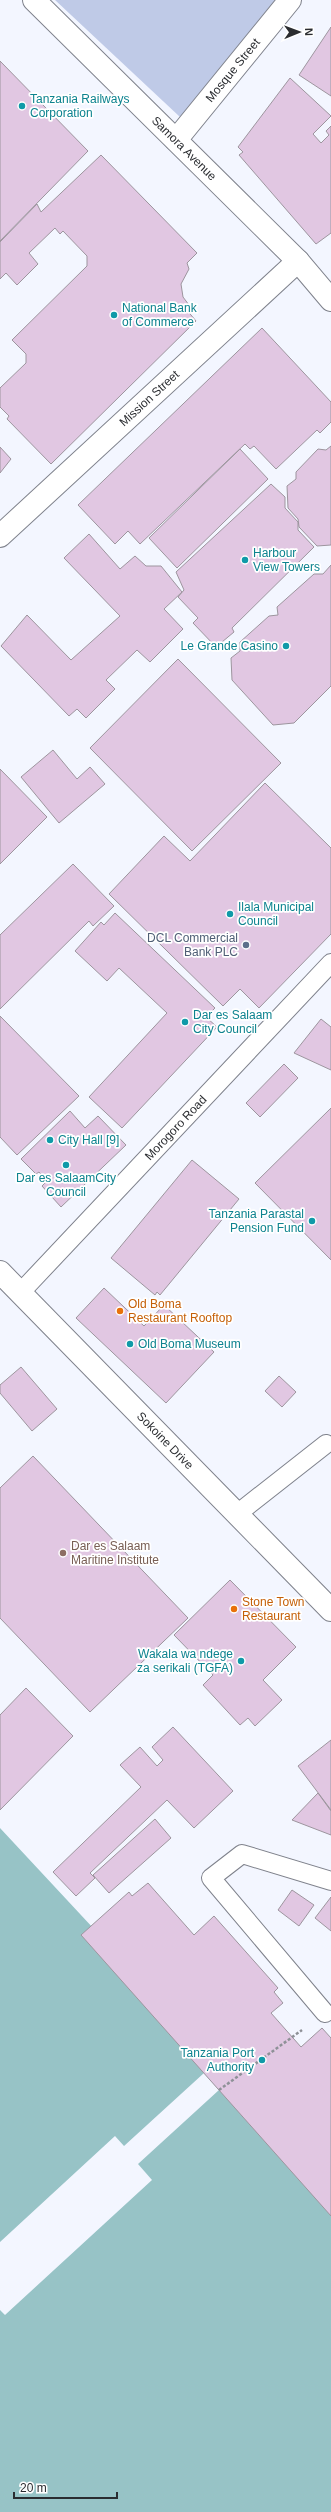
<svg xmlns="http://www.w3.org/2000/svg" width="331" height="2512" font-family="Helvetica,sans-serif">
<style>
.green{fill:#bfcae7}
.water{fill:#97c3c6}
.pier{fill:#f3f6ff}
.building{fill:#e1c7e2;stroke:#9d959e}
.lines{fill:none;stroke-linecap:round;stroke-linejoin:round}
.lane-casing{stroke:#7f828c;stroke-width:20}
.street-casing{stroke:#7f828c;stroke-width:24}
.secondary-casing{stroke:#7f828c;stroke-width:24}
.path{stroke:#8e9197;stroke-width:2.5;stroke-dasharray:3 2;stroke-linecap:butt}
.lane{stroke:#fff;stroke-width:18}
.street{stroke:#fff;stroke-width:22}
.secondary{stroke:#fff;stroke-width:22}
.culture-dot{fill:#0f9aa8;stroke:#fff;stroke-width:1.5}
.service-dot{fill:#5c6f8a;stroke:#fff;stroke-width:1.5}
.food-dot{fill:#e8710a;stroke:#fff;stroke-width:1.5}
.education-dot{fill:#8d6e63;stroke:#fff;stroke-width:1.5}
.labels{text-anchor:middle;stroke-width:3.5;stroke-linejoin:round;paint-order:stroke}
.street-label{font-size:12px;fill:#2a2c30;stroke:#fff}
.culture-label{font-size:12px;fill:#0d838f;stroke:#fff;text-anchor:start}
.service-label{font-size:12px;fill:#4e5e75;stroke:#fff;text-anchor:end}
.food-label{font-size:12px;fill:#c56008;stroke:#fff;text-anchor:start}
.education-label{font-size:12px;fill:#785e54;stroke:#fff;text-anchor:start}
</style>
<rect width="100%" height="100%" fill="#f3f6ff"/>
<path class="green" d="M55 0H275L180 117Z"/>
<path class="water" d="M0 1828 94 1929 219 2090 331 2185V2512H0Z"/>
<path class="pier" d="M204 2073 219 2090 138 2164 152 2180 5 2315 0 2310V2242L115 2136 124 2146Z"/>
<path class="building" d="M331 27V96L299 75Z
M0 61 88 151 0 241Z
M290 78 331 116 313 134 321 143 329 135 326 131 331 126V233L316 244 239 155 243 152 238 147Z
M101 155 197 253 187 263 189 269 181 284 183 297 189 305 186 309 196 321 51 464 7 419 9 416 0 407V388L26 363V354L12 340 87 266V256L63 231 60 234 55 228 29 253 38 264 17 285 6 273 0 279V242L37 204 41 212Z
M262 328 331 402V422L320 433 317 430 276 469 254 446 250 449 245 444 140 544 128 531 115 544 78 505Z
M331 446V545L317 546 299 527 298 519 288 508 287 486 296 479V472L318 449 326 450Z
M0 447 11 459 0 473Z
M240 449 268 479 177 568 149 538Z
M271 484 285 497V508L298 522V530L314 547 232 628 234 632 216 647 193 623 198 618 178 597 184 590 176 572Z
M89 534 120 569 135 556 146 566H161L182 592 164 609 183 629 150 662 137 650 106 680 115 689 86 718 77 709 69 716 1 646 27 615 71 660 120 616 64 558Z
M331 565V686L294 723 273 725 232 680 231 658 240 651V642L269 616 278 615 277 607 314 574H323Z
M178 659 281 763 192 851 90 748Z
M53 750 77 779 90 767 105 784 59 823 21 777Z
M0 769 47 817 0 864Z
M265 783 331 848V934L259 1008 240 989 223 1006 109 894 164 836 190 861Z
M73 864 114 906 93 926 89 921 0 1009V935Z
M115 913 215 1008 206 1017 217 1027 122 1128 89 1097 167 1013 119 968 107 981 75 951 101 922 104 925Z
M0 1016 79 1096 17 1155 0 1137Z
M321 1019 331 1027V1070L294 1053Z
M284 1064 298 1078 260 1117 246 1103Z
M331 1108V1260L255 1183Z
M70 1111 85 1128 98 1116 126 1145 61 1207 42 1186 47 1181 39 1172 36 1174 21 1159Z
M192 1160 239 1199 160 1295 157 1292 155 1295 111 1258Z
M104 1288 144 1326 164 1305 214 1352 166 1403 76 1318Z
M21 1367 57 1409 32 1431 0 1393V1385Z
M279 1376 296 1392 282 1407 265 1391Z
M33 1456 188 1618 90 1712 0 1618V1488Z
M230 1580 296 1647 263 1680 282 1700 255 1726 248 1718 240 1725 203 1685 213 1675 174 1635Z
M26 1688 73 1736 0 1810V1715Z
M173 1727 233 1791 194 1828 167 1800 90 1873 95 1878 76 1896 53 1872 141 1787 120 1765 140 1747 157 1766 163 1760 152 1747Z
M331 1740V1810L298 1766Z
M318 1793 331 1811V1835L292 1820Z
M155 1819 171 1838 109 1893 93 1875Z
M148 1883 194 1935 214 1916 278 1988 274 1992 283 2003 271 2013 301 2047 322 2028 331 2038V2216L81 1935 129 1892 132 1896Z
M292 1890 314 1905 299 1926 278 1910Z
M331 1897V1931L315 1918Z"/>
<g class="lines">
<g class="lane-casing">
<g id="lane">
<path id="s1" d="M20 1293 331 963"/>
<path d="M237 1514 326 1444"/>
<path d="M325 2013 211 1878 242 1854 331 1881"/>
</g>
</g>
<g class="street-casing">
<g id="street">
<path id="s2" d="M176 140 290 0"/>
<path id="s3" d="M0 536 298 261"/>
</g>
</g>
<g class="secondary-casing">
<g id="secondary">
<path id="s4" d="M34 0 298 261 331 300"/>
<path id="s5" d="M0 1272 331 1610"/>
</g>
</g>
<path class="path" d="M219 2090 302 2030"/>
<use href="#lane" class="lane"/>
<use href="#street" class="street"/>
<use href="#secondary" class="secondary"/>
</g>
<g class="culture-dot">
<circle cx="22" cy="106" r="4"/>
<circle cx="114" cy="315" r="4"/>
<circle cx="245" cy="560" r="4"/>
<circle cx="286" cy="646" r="4"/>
<circle cx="230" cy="914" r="4"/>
<circle cx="185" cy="1022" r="4"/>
<circle cx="50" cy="1140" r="4"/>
<circle cx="66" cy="1165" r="4"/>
<circle cx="312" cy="1221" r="4"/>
<circle cx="130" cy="1344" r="4"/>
<circle cx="241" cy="1661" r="4"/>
<circle cx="262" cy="2060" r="4"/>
</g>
<circle class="service-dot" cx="246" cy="945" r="4"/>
<g class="food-dot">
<circle cx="120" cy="1311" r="4"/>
<circle cx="234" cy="1609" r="4"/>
</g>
<circle class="education-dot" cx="63" cy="1553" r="4"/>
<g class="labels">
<g class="street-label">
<text dy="4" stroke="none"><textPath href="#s2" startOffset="90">Mosque Street</textPath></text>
<text dy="4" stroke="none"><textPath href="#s4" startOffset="211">Samora Avenue</textPath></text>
<text dy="4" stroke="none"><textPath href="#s3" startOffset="203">Mission Street</textPath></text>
<text dy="4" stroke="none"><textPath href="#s1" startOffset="227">Morogoro Road</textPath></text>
<text dy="4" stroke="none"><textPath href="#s5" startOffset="236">Sokoine Drive</textPath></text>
</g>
<g class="culture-label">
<text x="30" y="103">Tanzania Railways<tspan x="30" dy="14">Corporation</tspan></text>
<text x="122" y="312">National Bank<tspan x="122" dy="14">of Commerce</tspan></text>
<text x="253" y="557">Harbour<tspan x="253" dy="14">View Towers</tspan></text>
<text x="278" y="650" text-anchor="end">Le Grande Casino</text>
<text x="238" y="911">Ilala Municipal<tspan x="238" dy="14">Council</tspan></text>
<text x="193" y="1019">Dar es Salaam<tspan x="193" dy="14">City Council</tspan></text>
<text x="58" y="1144">City Hall [9]</text>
<text x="66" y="1182" text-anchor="middle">Dar es SalaamCity<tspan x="66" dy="14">Council</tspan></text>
<text x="304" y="1218" text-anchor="end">Tanzania Parastal<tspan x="304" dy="14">Pension Fund</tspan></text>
<text x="138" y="1348">Old Boma Museum</text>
<text x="233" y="1658" text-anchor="end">Wakala wa ndege<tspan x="233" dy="14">za serikali (TGFA)</tspan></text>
<text x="254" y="2057" text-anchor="end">Tanzania Port<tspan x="254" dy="14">Authority</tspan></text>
</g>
<g class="service-label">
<text x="238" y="942">DCL Commercial<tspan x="238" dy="14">Bank PLC</tspan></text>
</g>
<g class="food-label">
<text x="128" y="1308">Old Boma<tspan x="128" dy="14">Restaurant Rooftop</tspan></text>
<text x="242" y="1606">Stone Town<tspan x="242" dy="14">Restaurant</tspan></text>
</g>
<g class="education-label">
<text x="71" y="1550">Dar es Salaam<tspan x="71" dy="14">Maritine Institute</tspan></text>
</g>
</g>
<g transform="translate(299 32) rotate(89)" stroke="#ffffff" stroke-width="3" paint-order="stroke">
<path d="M0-3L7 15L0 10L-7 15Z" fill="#2a2c30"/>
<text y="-6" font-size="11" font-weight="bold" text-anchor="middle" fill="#2a2c30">N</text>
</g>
<path d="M14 2492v6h103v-6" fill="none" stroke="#2a2c30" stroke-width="2"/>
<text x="20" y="2492" font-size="12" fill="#2a2c30" stroke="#ffffff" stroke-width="3" paint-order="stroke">20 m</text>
</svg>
